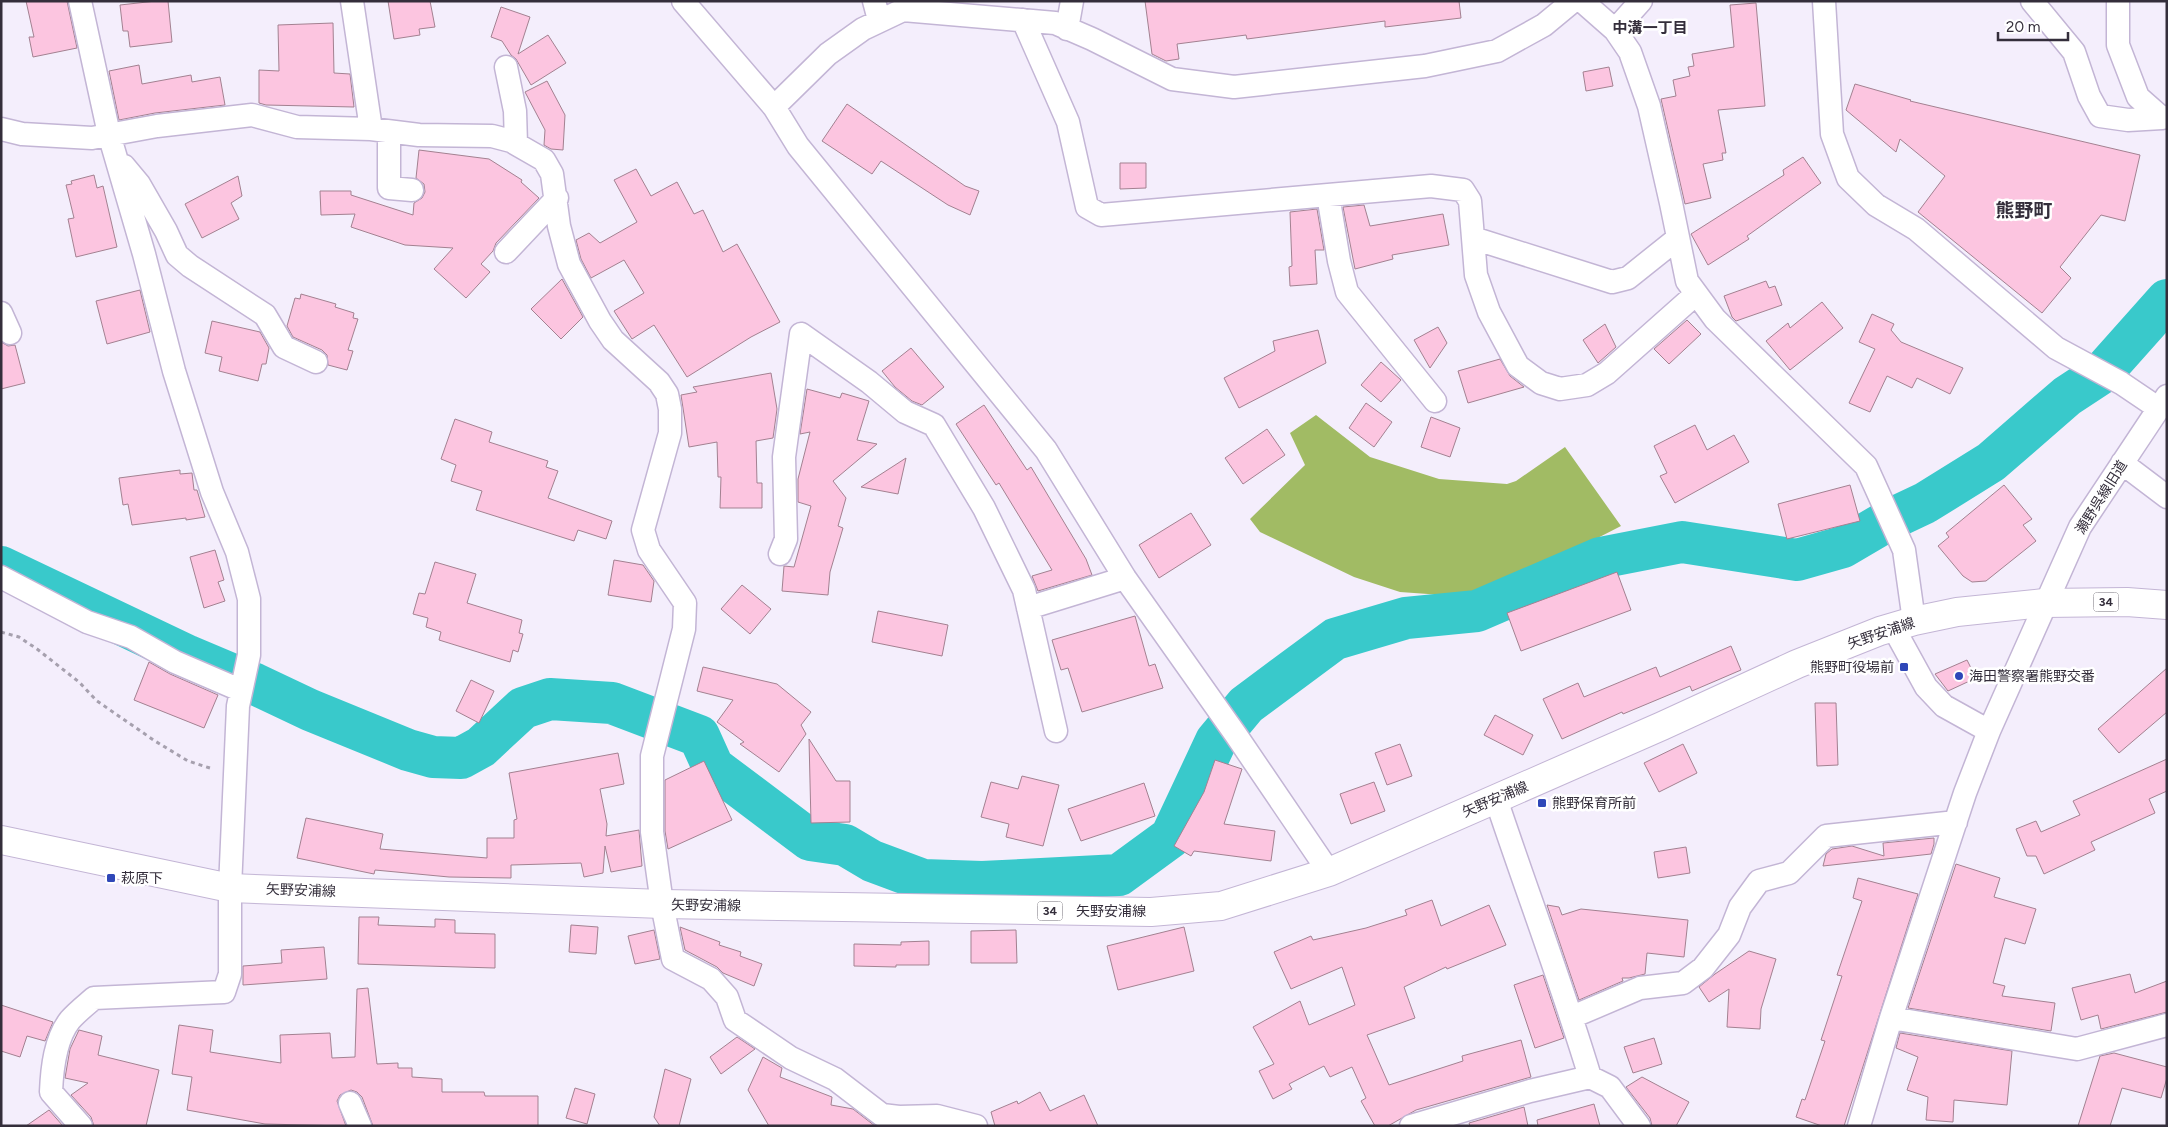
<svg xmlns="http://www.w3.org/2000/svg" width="2168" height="1127" font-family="Figtree,'Noto Sans JP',sans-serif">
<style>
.forest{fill:#a1bb64}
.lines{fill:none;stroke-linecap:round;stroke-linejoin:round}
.river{stroke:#39c9cb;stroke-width:42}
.building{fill:#fcc5e0;stroke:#a38191}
.minor-casing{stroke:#c3b5d5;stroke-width:25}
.major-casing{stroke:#c3b5d5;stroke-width:30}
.path{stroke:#a6a0ae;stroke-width:3;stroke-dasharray:4 4;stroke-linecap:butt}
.minor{stroke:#fff;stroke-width:22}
.major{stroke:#fff;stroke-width:28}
.poi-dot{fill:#2f47b8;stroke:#fff;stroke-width:2}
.labels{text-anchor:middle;stroke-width:5;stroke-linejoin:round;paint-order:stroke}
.shield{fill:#fff;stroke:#716d76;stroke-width:1}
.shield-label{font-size:12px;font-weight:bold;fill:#342e3b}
.street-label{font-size:14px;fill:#342e3b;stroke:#fff}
.poi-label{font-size:14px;fill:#342e3b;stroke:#fff;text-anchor:start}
.neighbourhood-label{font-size:15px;font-weight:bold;fill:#342e3b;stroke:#fff}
.district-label{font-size:19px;font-weight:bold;fill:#342e3b;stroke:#fff}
</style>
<rect width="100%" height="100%" fill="#f4eefc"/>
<path class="forest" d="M1316 415 1370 457 1439 479 1507 484 1516 481 1565 447 1621 526 1492 592 1442 595 1400 592 1354 577 1260 532 1250 519 1305 465 1290 433Z"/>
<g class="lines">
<path class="river" d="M1 567 188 656 255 684 310 710 408 750 433 757 461 758 481 747 523 708 550 699 612 703 699 736 713 767 810 840 845 845 872 861 923 880 982 882 1119 875 1171 837 1216 741 1246 705 1335 639 1406 618 1477 611 1600 558 1682 542 1797 560 1843 547 1889 520 1925 503 1991 462 2067 396 2102 373 2167 300"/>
</g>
<path class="building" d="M26 1H67L77 48 33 57 29 37H34Z
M156 1H168L172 42 130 47 128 31H123L120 5Z
M388 1H430L435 27 419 29 420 35 394 39Z
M1145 1H1459L1461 18 1385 27V21L1247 39 1246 35 1177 44 1179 59 1166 61 1152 54Z
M1756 3 1765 106 1718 110 1726 153H1722L1723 160 1703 164 1711 198 1685 204 1661 99 1676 96 1673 80 1690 76 1688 67 1694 66 1692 54 1734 47 1730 5Z
M501 7 530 17 518 54 548 35 566 63 531 85 516 59 511 55 502 41 491 37Z
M333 23 334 73 350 74 354 107 266 105 259 103V70L279 71 278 25Z
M139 65 142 84 191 75 192 82 220 77 225 105 155 113 119 120 109 71Z
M1609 67 1613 86 1586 91 1583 72Z
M547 81 565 115 563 150 551 149 544 145 545 130 525 92Z
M1855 84 1911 100 1910 101 2140 155 2125 221 2101 215 2060 267 2071 278 2042 313 1918 212 1945 176 1900 139 1896 152 1846 110Z
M847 104 965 186 979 191 970 215 948 205 881 161 872 174 822 141Z
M419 150 489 159 522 180 521 182 539 198 496 243 493 251 481 264 490 272 466 298 434 269 453 248 405 245 351 227 355 214 321 215 320 191H351V195L413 215 414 203 422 198 425 192 424 184 416 178Z
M1803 157 1821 183 1747 236 1749 239 1708 265 1691 234 1784 175 1783 170Z
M1120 163H1146V188L1120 189Z
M636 169 651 196 677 182 694 214 703 210 723 252 737 244 780 322 751 337 687 377 654 325 632 339 614 311 644 293 624 260 591 278 581 259 576 240 589 233 600 243 637 222 614 180Z
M94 175 97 188 103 186 117 247 76 257 68 219 74 218 66 185 72 184 71 181Z
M238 176 242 196 231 203 239 219 202 238 185 204Z
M1364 205 1370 226 1443 214 1449 245 1392 255 1393 259 1355 269 1343 207Z
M1317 209 1324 250H1315L1317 284 1290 286 1289 267 1292 266 1290 212Z
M562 279 583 317 561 339 531 309Z
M1766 281 1769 288 1775 286 1782 305 1736 321 1732 317 1724 296Z
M140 290 150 332 107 344 96 301Z
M301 294 336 304 335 307 354 313 353 318 358 319 348 350 353 351 347 370 328 365 327 355 322 350 293 337 287 326 295 298 300 299Z
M1822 302 1843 328 1790 370 1766 341 1788 323 1790 328Z
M1872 314 1894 324 1891 330 1901 342 1963 368 1950 394 1917 378 1912 388 1887 376 1870 412 1849 403 1875 349 1859 342Z
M1687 320 1701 334 1669 364 1654 349Z
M212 321 260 332 269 348 266 364H262L258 381 219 371 222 357 205 353Z
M1605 324 1616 347 1598 363 1583 340Z
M1438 327 1447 343 1430 368 1414 340Z
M1318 330 1326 363 1239 408 1224 378 1275 351 1273 341Z
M1 342 8 346 15 345 25 383 1 389Z
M911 348 944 387 922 405 912 401 895 387 882 371Z
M1500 359 1510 376 1524 387 1468 403 1458 371Z
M1381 362 1401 380 1381 402 1361 385Z
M771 373 777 409 773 438 756 441 757 483H762V508H720L721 477H718L717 442 689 447 681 395 697 392 693 387Z
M807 389 840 398 842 393 869 401 857 440 877 444 833 481 846 498 838 526 843 528 830 572 828 595 782 591 784 566 794 567 811 506 798 502V479L810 432 800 434Z
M1366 403 1392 422 1374 447 1349 428Z
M984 405 1027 470 1031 467 1086 559 1092 575 1038 591 1032 576 1052 570 999 483 996 485 956 424Z
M1431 417 1460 428 1450 457 1421 447Z
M455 419 492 432 489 442 548 461 546 467 558 471 548 498 612 521 606 539 578 530 574 541 476 510 482 491 451 481 456 465 441 459Z
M1695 425 1707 450 1734 435 1749 462 1675 503 1660 476 1667 473 1654 446Z
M1267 429 1285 455 1243 484 1225 458Z
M906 458 898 494 861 487Z
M180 470V474L192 473 194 490H197L205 517 186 520V518L132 525 128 504 123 505 119 478Z
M1850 485 1860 521 1787 539 1778 504Z
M2004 485 2032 519 2023 525 2036 541 1986 581 1972 582 1963 576 1938 546 1949 537 1946 533Z
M1191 513 1211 545 1159 578 1139 545Z
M215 550 224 580 218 582 225 601 204 608 190 557Z
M614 560 643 565 654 581 651 602 608 595Z
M435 562 476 574 467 603 522 620 519 633 523 634 518 652 513 650 510 662 439 640 441 632 426 627 428 618 413 614 419 593 425 594Z
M1617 572 1631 610 1521 651 1507 613Z
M742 585 771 609 750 634 721 609Z
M878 611 948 625 942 656 872 642Z
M1135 616 1149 666 1155 664 1163 688 1082 712 1068 668 1061 670 1052 640Z
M1731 646 1741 670 1692 691 1690 686 1623 714 1622 712 1562 739 1543 699 1578 683 1584 697 1656 667 1660 677Z
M1967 660 1976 678 1948 691 1935 674Z
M149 662 170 674 218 695 204 728 134 700Z
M703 667 777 684 811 712 801 725 806 734 779 772 740 744 744 742 717 722 733 700 697 691Z
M2167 668V712L2119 753 2098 729Z
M471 680 494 691 479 723 456 711Z
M1815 703H1836L1838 765 1817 766Z
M1495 715 1533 735 1523 755 1484 735Z
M809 739 836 781H850V822L811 823Z
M1400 744 1412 776 1387 785 1375 753Z
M1683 744 1697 773 1659 792 1644 763Z
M618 753 624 784 600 789 607 824 606 836 639 830 642 866 611 872 605 846 603 873 584 877 581 863 511 865V878L449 877 375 870 374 874 297 858 306 818 383 834 380 849 487 858V838H514V820L517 819 509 773Z
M2167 759V791L2149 799 2155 813 2091 842 2095 850 2044 874 2036 856H2027L2016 829 2036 821 2041 832 2080 815 2073 801Z
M1215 760 1242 769 1224 824 1275 831 1271 861 1194 851 1191 856 1174 846 1204 792Z
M704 761 732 820 668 849 665 831V780Z
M1022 776 1059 785 1043 846 1006 837 1009 824 981 817 991 782 1018 789Z
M1374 782 1385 811 1351 824 1340 794Z
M1144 783 1155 816 1081 841 1068 809Z
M1934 838V844L1931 854 1823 866 1826 854 1832 849 1852 846 1884 856 1883 843Z
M1686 847 1690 873 1658 878 1654 852Z
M1956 864 2000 878 1994 897 2036 909 2025 944 2005 938 1993 983 2005 986 2002 996 2055 1003 2051 1031 1908 1008Z
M1858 878 1918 894 1844 1126H1822L1796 1117 1802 1099 1805 1100 1825 1041 1821 1040 1842 976 1837 975 1862 901 1853 898Z
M1432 900 1441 926 1489 905 1506 945 1447 969 1446 967 1404 987 1415 1018 1367 1035 1389 1085 1463 1061 1462 1056 1521 1040 1531 1077 1416 1110 1388 1126H1375L1361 1101 1366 1098 1352 1067 1330 1077 1324 1066 1289 1084 1292 1089 1273 1099 1259 1071 1274 1064 1253 1027 1300 1001 1309 1025 1355 1005 1342 967 1291 989 1274 952 1311 936 1313 940 1366 928 1407 915 1405 910Z
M1547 905 1559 907 1562 915 1581 909 1688 920 1684 957 1647 953 1645 974 1629 978H1622L1623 981 1579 1000Z
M359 917H379L378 925 435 927V919L455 920V933L495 934V968L358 964Z
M571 925 598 927 596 954 569 952Z
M680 927 720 942 719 945 741 952 740 956 762 964 754 986 723 973 717 967 685 950Z
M1184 927 1194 971 1118 990 1107 946Z
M654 930 660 959 635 964 628 936Z
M1016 930 1017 963H971V931Z
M929 941V965H896V967L854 966V944L901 945V942Z
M324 947 327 979 243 985V966L282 963 281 950Z
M1749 951 1776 959 1761 1009 1760 1029 1727 1027 1729 989 1709 1002 1699 987 1715 974Z
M2130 974 2135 993 2167 981V1012L2101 1029 2098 1015 2081 1020 2072 988Z
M1543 975 1564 1038 1535 1048 1514 985Z
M368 988 377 1064 398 1063V1068H412V1077L442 1079V1092H484L485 1096H538V1126H373L362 1097 357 1092 351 1090 340 1095 337 1101 346 1126 265 1124 187 1110 192 1077 172 1074 179 1025 213 1030 210 1052 281 1063 280 1035 330 1033 332 1058 355 1057 357 989Z
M1 1005 53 1022 45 1041 27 1036 20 1057 1 1051Z
M79 1030 102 1036 98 1055 159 1070 146 1126H94L91 1117 71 1095 88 1083 65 1078 70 1049Z
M1900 1033 2012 1051 2007 1105 1954 1100 1953 1122 1926 1120 1928 1097 1907 1090 1918 1057 1896 1048Z
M737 1037 755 1049 721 1074 710 1057Z
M1654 1038 1662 1064 1633 1073 1624 1047Z
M2114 1053 2167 1067V1078L2161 1098 2122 1088 2110 1126H2078L2100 1056Z
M763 1057 782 1068 780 1077 832 1097 831 1105 853 1109 875 1126H769L748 1090Z
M665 1069 691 1079 679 1126H660L654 1117Z
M1642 1077 1689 1102 1676 1126H1652L1650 1118 1626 1087Z
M575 1088 595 1094 587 1124 566 1118Z
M1040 1092 1050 1111 1084 1095 1098 1126H995L991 1112 1017 1101 1018 1104Z
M1594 1104 1600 1126H1538L1537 1120Z
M1524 1107 1528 1126H1470L1469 1123Z
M49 1110 63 1126H26Z"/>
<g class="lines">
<g class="minor-casing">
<path id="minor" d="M80 1 109 134 144 254 174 371 212 492 237 552 249 599V655L238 706 230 888V974L224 992 94 998C86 1005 77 1012 70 1020 55 1039 52 1068 51 1092L81 1126
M352 1 371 129
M683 1 774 107 798 146 1046 450 1125 578 1236 735 1329 872
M874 1 879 20
M1582 1 1615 30 1630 52 1649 106 1671 203 1687 281 1715 319 1866 466 1904 550 1914 621
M1824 1 1832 134 1848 178 1876 205 1916 229 2056 348 2121 383 2158 408
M2032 1 2074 52 2089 96 2100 116 2128 120 2162 118
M2118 1V45L2138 97 2162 118 2167 117
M1023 20 1068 122 1087 207 1101 215 1431 186 1463 190 1470 201 1476 275 1489 312 1518 366 1541 383 1560 389 1587 385 1607 373 1696 294
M1067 29 1072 1
M1615 30 1641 1
M506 67 515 111 516 144
M774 107 828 54 863 29 903 10 1055 23 1092 39 1172 79 1234 87 1425 66 1497 51 1544 25 1573 1
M1 129 22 134 92 138 157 126 252 115 297 127 371 129 419 135 492 136 511 141 544 160 552 174 559 226 569 264 600 321 613 340 659 382 667 394 670 409V433L643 530 649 550 685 603 684 629 652 756V832L662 904 673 959 711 979 727 997 735 1020 791 1058 835 1079 882 1115 899 1117 937 1116 976 1126
M389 132V188L412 190
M124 166 139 184 166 231 177 255 190 266 265 315 284 347 316 362
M1328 195 1339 261 1347 292 1435 401
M1473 238 1612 282 1628 278 1678 238
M506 252 557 198
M1 313 10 333
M2122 463 2167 497
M780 554 786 539 784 457 801 334 869 382 905 412 934 425 984 508 1024 590 1056 731
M1 577 87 622 131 637 175 662 240 690
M1028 608 1125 578
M1893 627 1926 687 1944 706 1989 731
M1496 799C1527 892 1562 984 1590 1077
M1572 1017 1640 988 1683 983 1703 968 1729 935 1740 907 1759 881 1789 873 1826 836 1956 822
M1891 1018 2077 1049 2167 1025
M350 1103 360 1126
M1411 1126 1530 1091 1590 1077 1610 1087 1639 1126
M1859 1126 1891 1018 1965 793 1989 731 2080 527 2167 396"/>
</g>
<g class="major-casing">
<path id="major" d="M1 840 230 888 662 904 1151 912 1221 906 1329 872 1662 726 1797 664 1880 631 1914 621 1957 612 2044 603 2127 602 2167 605"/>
</g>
<path class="path" d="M1 632 19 637 37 649 79 682 97 701 155 741 188 761 213 769"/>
<use href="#minor" class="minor"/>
<use href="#major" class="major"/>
</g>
<g class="poi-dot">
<rect x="1899" y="662" width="10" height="10" rx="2.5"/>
<circle cx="1959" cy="676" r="5"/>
<rect x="1537" y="798" width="10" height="10" rx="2.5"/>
<rect x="106" y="873" width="10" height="10" rx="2.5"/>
</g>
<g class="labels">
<g class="shield">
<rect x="2093.5" y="592.5" width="25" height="19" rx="4"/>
<rect x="1037.5" y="901.5" width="25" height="19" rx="4"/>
</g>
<g class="shield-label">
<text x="2106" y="606">34</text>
<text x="1050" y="915">34</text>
</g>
<g class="street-label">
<text transform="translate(2101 497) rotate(-58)" y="5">瀬野呉線旧道</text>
<text transform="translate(1881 633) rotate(-19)" y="5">矢野安浦線</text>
<text transform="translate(1495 799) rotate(-23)" y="5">矢野安浦線</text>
<text transform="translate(301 890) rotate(2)" y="5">矢野安浦線</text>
<text transform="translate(706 905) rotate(1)" y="5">矢野安浦線</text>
<text x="1111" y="916">矢野安浦線</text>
</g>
<g class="poi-label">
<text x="1894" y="672" text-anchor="end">熊野町役場前</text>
<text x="1969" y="681">海田警察署熊野交番</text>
<text x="1552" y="808">熊野保育所前</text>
<text x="121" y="883">萩原下</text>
</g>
<g class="neighbourhood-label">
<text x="1650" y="33">中溝一丁目</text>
</g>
<g class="district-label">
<text x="2024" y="217">熊野町</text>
</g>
</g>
<rect width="2168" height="1127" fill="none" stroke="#342e3b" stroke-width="5"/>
<path d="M1998 32v8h70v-8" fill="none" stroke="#342e3b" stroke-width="2.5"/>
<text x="2006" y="32" font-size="15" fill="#342e3b" stroke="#ffffff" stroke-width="4" paint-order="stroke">20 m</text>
</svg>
